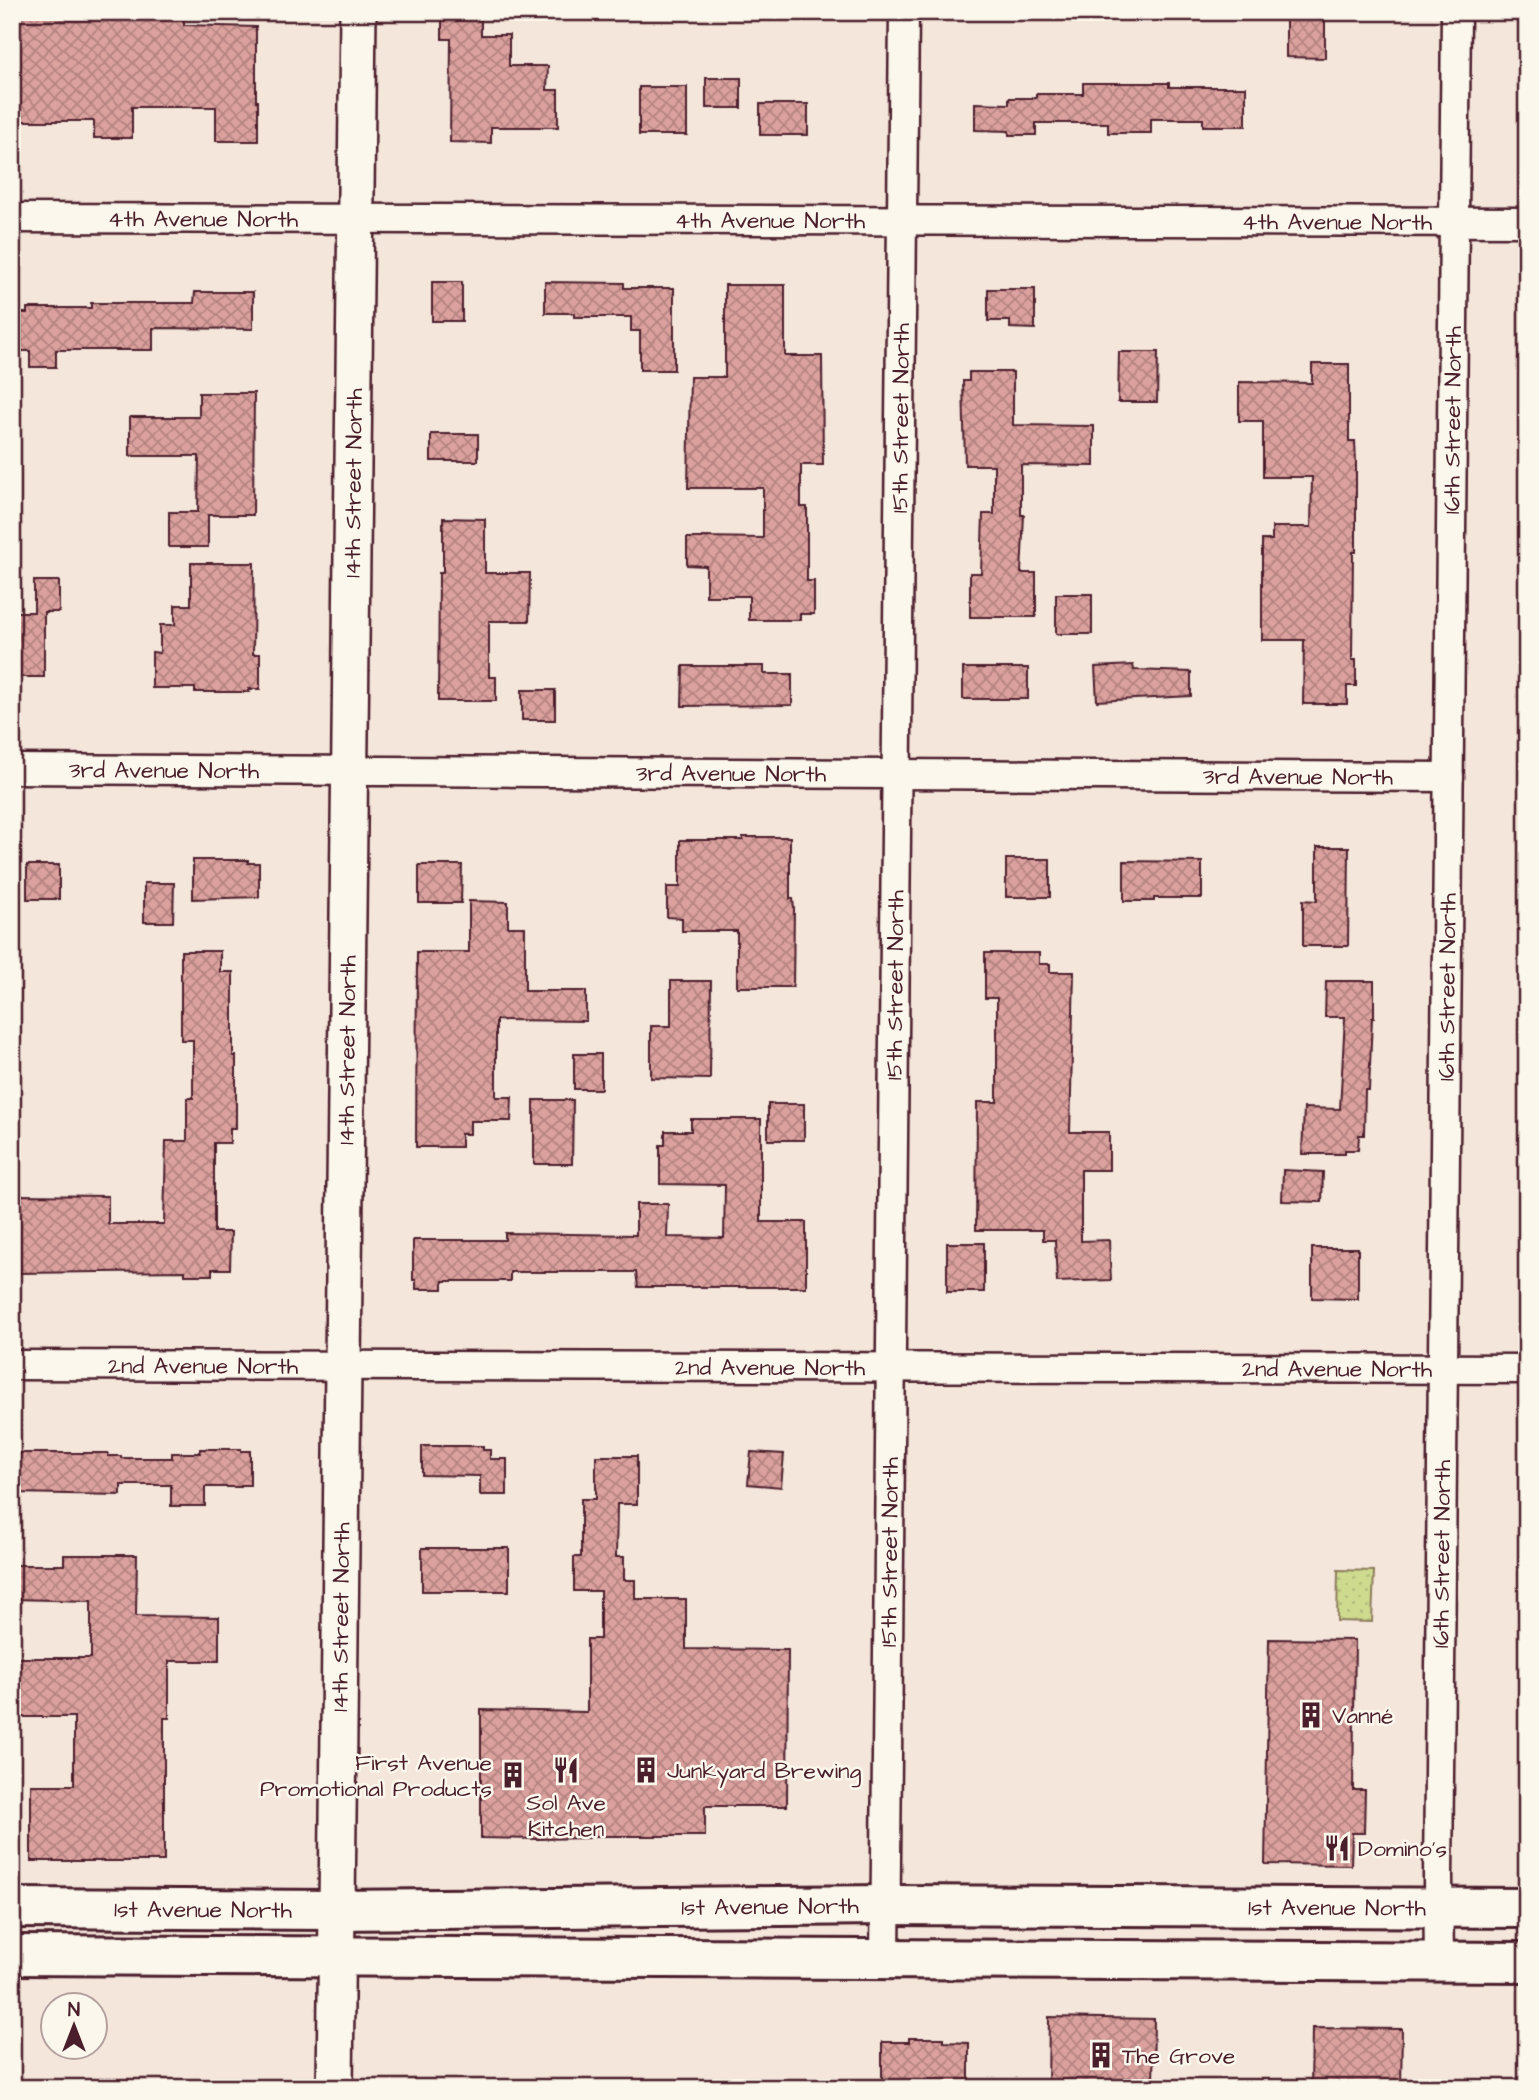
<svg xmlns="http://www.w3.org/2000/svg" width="1539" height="2100" font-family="'Architects Daughter',sans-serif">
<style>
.park{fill:url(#park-dots);stroke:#8c7d5d;stroke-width:2}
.building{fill:url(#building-cross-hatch);stroke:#4a1f2b;stroke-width:2}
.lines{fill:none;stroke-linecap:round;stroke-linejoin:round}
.minor-casing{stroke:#4a1f2b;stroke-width:33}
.tertiary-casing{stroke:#4a1f2b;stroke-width:40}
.secondary-casing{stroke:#4a1f2b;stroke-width:44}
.minor{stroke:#fbf7ec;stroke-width:28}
.tertiary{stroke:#fbf7ec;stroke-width:35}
.secondary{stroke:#fbf7ec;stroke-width:38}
.labels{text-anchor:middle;stroke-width:5;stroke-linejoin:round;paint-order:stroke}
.street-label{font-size:23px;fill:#4a1f2b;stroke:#fbf7ec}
.poi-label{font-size:23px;fill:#4a1f2b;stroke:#fbf7ec;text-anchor:start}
</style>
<defs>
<pattern id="park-dots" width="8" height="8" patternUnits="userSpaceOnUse" patternTransform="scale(1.75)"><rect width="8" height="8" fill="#cedb8f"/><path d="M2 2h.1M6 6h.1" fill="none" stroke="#b2bc7c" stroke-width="1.8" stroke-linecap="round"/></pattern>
<pattern id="building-cross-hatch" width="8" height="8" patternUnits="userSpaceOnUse" patternTransform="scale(1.75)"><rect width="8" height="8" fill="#dba19e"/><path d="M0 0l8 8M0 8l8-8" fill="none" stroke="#b48381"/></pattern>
</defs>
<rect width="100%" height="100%" fill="#f5e6dc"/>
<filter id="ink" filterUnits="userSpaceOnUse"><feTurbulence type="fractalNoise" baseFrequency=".0143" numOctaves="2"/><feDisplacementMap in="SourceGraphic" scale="14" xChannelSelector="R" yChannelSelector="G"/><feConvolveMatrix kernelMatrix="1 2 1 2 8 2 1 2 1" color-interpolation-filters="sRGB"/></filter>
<g filter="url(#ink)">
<path class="park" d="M1338 1570 1374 1571 1372 1622 1337 1621Z"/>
<path class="building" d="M19 12 148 14V12H184V25L256 27V101H258V141H216V107H132V138H94V121H12V75H18Z
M442 14H481V35H509V66H548L547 90H558V127H491V143L450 142 451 39H442Z
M1286 19H1325V58L1286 57Z
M706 78H741V108H706Z
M1083 83H1169V87H1246V126H1203V119H1151V133H1108V123H1036V135H1009V131L975 130V103L1009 104V98H1036V94H1083Z
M639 87H687V135H639Z
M760 104H808V135H760Z
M432 282H462V321H432Z
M545 282 624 283V288H674V370H640V331H631V317H574V313H545Z
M725 285H785V356H822L823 465H801V507H807V581H814V614H800V620H749V596H706V566L687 565V538H702V537L763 538V488H688L690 377H725Z
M988 289H1035V329L1010 328V321H988Z
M195 292H253V329L153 328V350H56V367H30V351H15V313H27V308H91V303H194Z
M1119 352H1158L1157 402H1118Z
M1312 364H1349V441H1355L1356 462V552H1353L1352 660H1356V686H1347V704H1303L1304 640H1262V540H1272V527H1311L1312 477H1263V421H1239V382L1312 383Z
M969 372H1013V425L1094 426V466L1021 465V515H1024L1021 573H1036V617H970V573H981L983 514H994V465H965L963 381H969Z
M199 393H254L253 515H208V547H169V512H198L199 456H130V417H199Z
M431 434H478V461H431Z
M443 518 485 519V573H530L529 621H489V677H496V701H438L439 573H443Z
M191 563H254L253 654H260V689H249V692H195V688H152V652L160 653V625H175V605H191Z
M34 581H59V612H44V677H12V612H34Z
M1056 594H1092V634H1056Z
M1133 665 1134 670 1191 672V696L1097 701 1095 667Z
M683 666H764V674H792V705L682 706Z
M963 668H1028V699H963Z
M522 690H555V720H522Z
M743 837H790V899H793L794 909 793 987H737V931H682V918L667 917V887H680V840H743Z
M1317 847H1349L1348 946H1303V900L1317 901Z
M1006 859H1050V897H1006Z
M193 860H248V863H259V897L193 899Z
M1124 861 1202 862V898H1154V901H1124Z
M27 865H59V899H27Z
M419 865H462L461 903H419Z
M144 883H174L173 922H144Z
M469 901 508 902V927H525V991H586V1021L496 1020V1097H512L511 1121H470V1134H461V1147H416L417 952H469Z
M181 951H220V972H233V1056H236V1128H230V1143H214V1232H231L230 1269H212V1275H185V1271L18 1273V1195L108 1196V1224H164L166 1141H187V1098H193V1040H181Z
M985 953H1039V964H1050V972H1074L1070 1132H1109V1170H1081V1241L1109 1240 1111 1280 1057 1282 1055 1240H1043V1230H976L977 1102H997V998H985Z
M671 981H711L710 1079 651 1078V1026H671Z
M1326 981H1374V1018H1372L1369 1090H1365L1364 1135H1359L1358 1150H1345V1154H1302L1304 1108 1340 1109 1345 1017H1325Z
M574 1054H601V1089H574Z
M534 1100H573L572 1164H534Z
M768 1104H804V1140H768Z
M691 1119H761V1222H806V1287H638L636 1272H510V1281H443V1289H416V1280H413V1240H505V1233L636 1235V1204H668L667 1237 724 1238 725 1185 660 1184V1145H665V1131H691Z
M1283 1170 1323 1172 1322 1202 1282 1201Z
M947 1243H984V1292H947Z
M1312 1248H1358V1299L1312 1298Z
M422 1446H483V1450H490V1459H507V1495H480V1476L422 1475Z
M200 1449H241V1451H250V1485H241V1487H205V1506H171V1485H121V1495L12 1493V1453H108V1456H121V1458H172V1453H200Z
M751 1452 784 1454 781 1487 748 1484Z
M596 1456H637V1504H617L616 1557H624V1580H635V1599H686V1649L788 1650 787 1806H705V1836H588L589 1838 537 1839 481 1838V1710L587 1712V1639H600V1591H574V1557H581V1499H596Z
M422 1548H509V1591H422Z
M64 1555H137L136 1616 219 1617V1661H169V1718H164V1861H31V1785H74V1717H12V1658H91V1601L12 1599V1565H64Z
M1269 1639 1355 1640 1353 1790H1365L1364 1833H1352L1351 1865 1265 1864Z
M1049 2017 1154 2019 1153 2088H1048Z
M1312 2028 1402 2029 1401 2088H1311Z
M909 2038H944V2042L969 2043V2088H882V2042H909Z"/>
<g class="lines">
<g class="minor-casing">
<g id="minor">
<path id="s1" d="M12 218 1527 222"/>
<path id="s2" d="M12 769 1449 777"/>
<path id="s3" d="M12 1365 1527 1369"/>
<path id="s4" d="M885 1960 904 12"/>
<path id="s5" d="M1439 1962 1438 1878 1456 12"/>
</g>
</g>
<g class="tertiary-casing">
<g id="tertiary">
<path id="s6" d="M335 2088 358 12"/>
</g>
</g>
<g class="secondary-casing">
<g id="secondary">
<path id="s7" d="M12 1908 336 1910 886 1905 1527 1908"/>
<path d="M12 1955 1527 1962"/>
</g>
</g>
<use href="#minor" class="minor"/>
<use href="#tertiary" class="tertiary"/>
<use href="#secondary" class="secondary"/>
</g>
</g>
<defs>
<g id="building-bare" transform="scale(2.1)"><path d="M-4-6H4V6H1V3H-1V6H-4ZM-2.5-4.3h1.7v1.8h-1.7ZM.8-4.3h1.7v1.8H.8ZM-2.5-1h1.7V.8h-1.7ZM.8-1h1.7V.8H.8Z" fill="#4a1f2b" stroke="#fbf7ec" stroke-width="2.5" paint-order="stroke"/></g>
<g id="restaurant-bare" transform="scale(2.1)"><path d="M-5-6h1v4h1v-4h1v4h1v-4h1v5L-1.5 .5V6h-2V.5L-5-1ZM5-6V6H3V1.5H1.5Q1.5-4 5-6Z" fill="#4a1f2b" stroke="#fbf7ec" stroke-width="2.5" paint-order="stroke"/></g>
</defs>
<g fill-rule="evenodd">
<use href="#building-bare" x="1311" y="1715"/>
<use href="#restaurant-bare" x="566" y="1770"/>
<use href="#building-bare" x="646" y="1770"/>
<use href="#building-bare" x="513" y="1775"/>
<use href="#restaurant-bare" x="1337" y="1848"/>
<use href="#building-bare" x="1101" y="2055"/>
</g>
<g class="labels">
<g class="street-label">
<text dy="8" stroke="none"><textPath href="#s1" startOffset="191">4th Avenue North</textPath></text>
<text dy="8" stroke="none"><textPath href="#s1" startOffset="758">4th Avenue North</textPath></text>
<text dy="8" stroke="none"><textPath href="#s1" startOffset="1325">4th Avenue North</textPath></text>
<text dy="8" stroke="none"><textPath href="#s4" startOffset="1542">15th Street North</textPath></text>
<text dy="8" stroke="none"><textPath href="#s5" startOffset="1542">16th Street North</textPath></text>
<text dy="8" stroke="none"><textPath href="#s6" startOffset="1605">14th Street North</textPath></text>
<text dy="8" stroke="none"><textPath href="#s2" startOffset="152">3rd Avenue North</textPath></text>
<text dy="8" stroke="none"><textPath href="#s2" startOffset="719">3rd Avenue North</textPath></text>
<text dy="8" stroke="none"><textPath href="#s2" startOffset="1286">3rd Avenue North</textPath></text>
<text dy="8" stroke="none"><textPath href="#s4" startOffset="975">15th Street North</textPath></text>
<text dy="8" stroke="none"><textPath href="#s5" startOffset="975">16th Street North</textPath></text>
<text dy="8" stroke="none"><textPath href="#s6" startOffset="1038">14th Street North</textPath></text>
<text dy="8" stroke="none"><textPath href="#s3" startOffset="191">2nd Avenue North</textPath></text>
<text dy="8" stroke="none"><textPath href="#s3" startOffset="758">2nd Avenue North</textPath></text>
<text dy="8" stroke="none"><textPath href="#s3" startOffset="1325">2nd Avenue North</textPath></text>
<text dy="8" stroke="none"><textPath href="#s4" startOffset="408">15th Street North</textPath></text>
<text dy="8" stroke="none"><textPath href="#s5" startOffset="408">16th Street North</textPath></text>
<text dy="8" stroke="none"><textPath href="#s6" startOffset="471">14th Street North</textPath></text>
<text dy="8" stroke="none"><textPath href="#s7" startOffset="758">1st Avenue North</textPath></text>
<text dy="8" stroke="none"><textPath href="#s7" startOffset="1325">1st Avenue North</textPath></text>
<text dy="8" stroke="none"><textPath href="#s7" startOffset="191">1st Avenue North</textPath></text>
</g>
<g class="poi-label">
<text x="1332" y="1723">Vanné</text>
<text x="492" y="1770" text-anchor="end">First Avenue<tspan x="492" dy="26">Promotional Products</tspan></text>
<text x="667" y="1778">Junkyard Brewing</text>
<text x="566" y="1810" text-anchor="middle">Sol Ave<tspan x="566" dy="26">Kitchen</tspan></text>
<text x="1358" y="1856">Domino's</text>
<text x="1122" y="2063">The Grove</text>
</g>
</g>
<rect width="1539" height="2100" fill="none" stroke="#fbf7ec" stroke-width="42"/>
<rect x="21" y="21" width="1497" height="2058" fill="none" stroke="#4a1f2b" stroke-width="2.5" filter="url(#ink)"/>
<g transform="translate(74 2026)"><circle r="33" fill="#fbf7ec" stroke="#b4a19f" stroke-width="2"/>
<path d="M0-5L12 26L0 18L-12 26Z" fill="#4a1f2b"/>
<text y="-10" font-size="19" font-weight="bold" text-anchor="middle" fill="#4a1f2b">N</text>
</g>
</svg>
